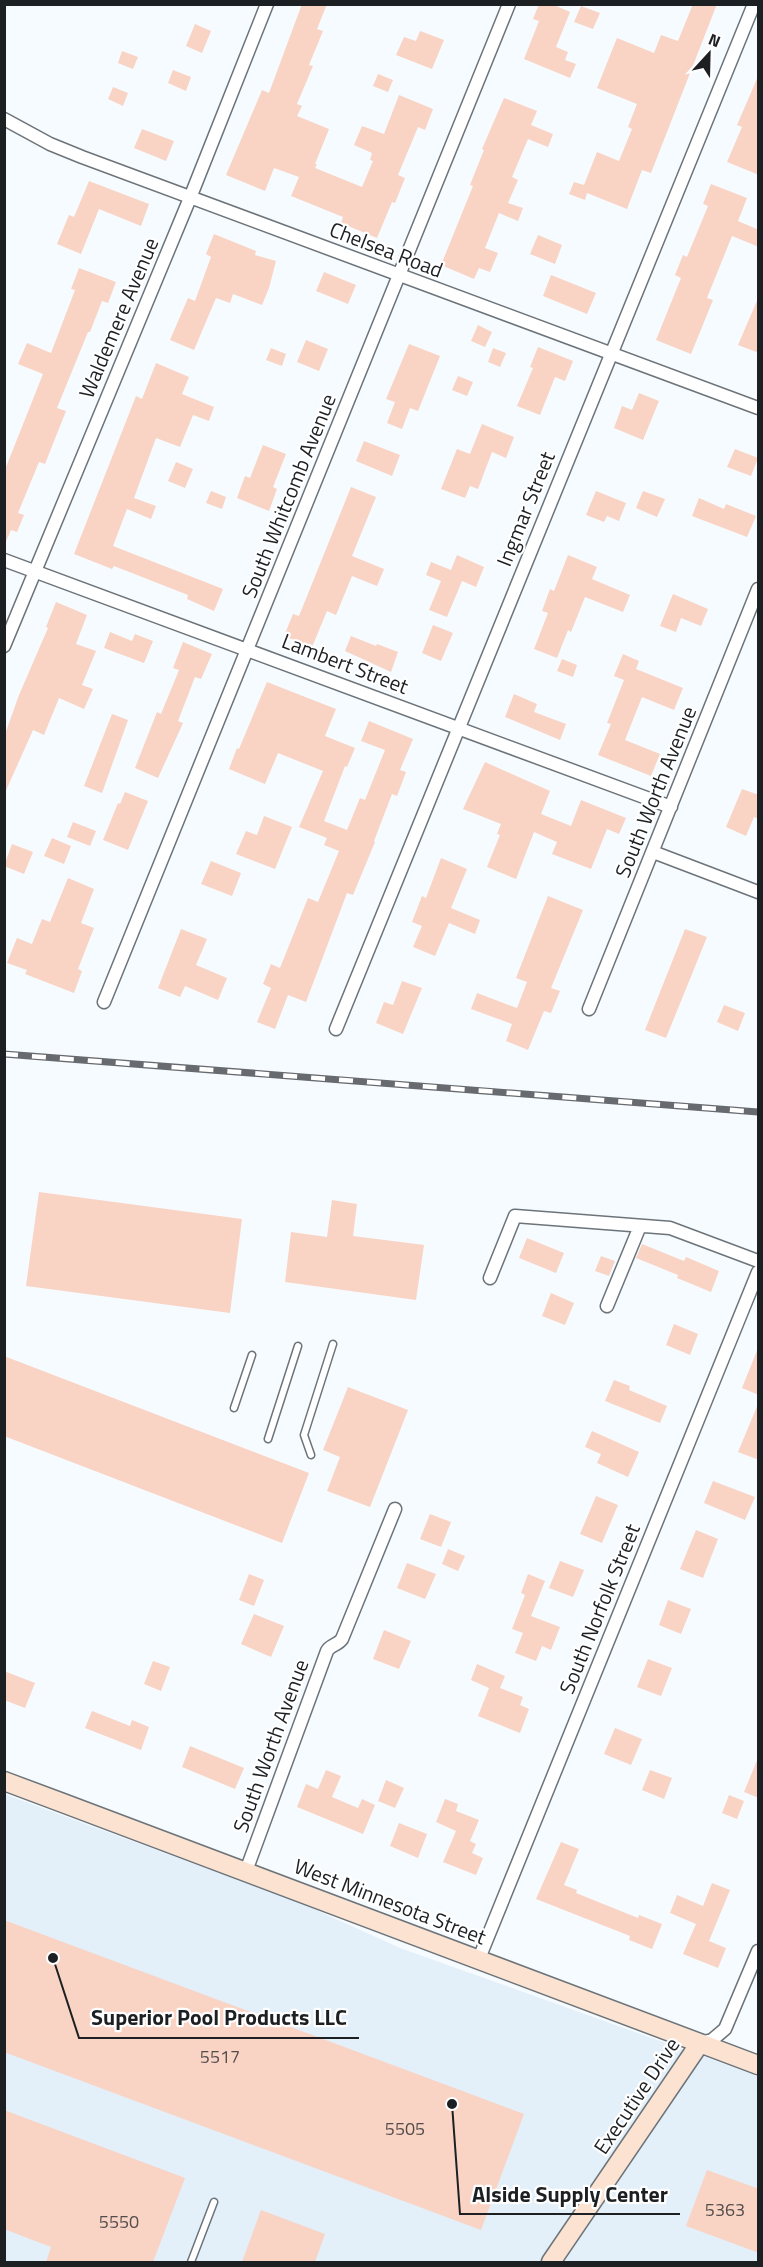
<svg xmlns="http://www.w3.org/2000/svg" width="763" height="2267" font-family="'Titillium Web',sans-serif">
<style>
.built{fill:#e3eff9}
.building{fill:#f9d4c5}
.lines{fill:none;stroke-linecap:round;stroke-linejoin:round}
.lane-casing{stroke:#6c747a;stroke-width:9}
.street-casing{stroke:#6c747a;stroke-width:15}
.secondary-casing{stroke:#6c747a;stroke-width:21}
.lane{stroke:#fff;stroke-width:6}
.street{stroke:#fff;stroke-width:12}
.secondary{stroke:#fce3d1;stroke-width:18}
.rail-casing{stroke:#676a6e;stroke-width:7}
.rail{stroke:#fff;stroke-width:4.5;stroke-dasharray:14;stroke-linecap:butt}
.labels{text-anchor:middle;stroke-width:4.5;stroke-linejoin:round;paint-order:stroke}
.number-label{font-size:18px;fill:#544d4c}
.street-label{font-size:21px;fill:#1d2023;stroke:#fff}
.leader{fill:none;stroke:#1d2023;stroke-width:2}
.callout-dot{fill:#1d2023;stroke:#fff;stroke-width:2}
.callout-label{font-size:22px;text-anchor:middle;font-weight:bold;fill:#1d2023;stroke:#fff;stroke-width:4.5;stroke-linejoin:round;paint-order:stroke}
</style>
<rect width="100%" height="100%" fill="#f6fbff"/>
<path class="built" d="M4 1794 303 1904 400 1948 758 2076V2262H5Z"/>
<path class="building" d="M302 4H327L317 29 323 31 309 65 313 66 297 104 302 106 297 116 329 129 315 164H317L315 168 362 187 373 161 370 160 372 153 354 145 362 126 384 134 399 95 433 109 425 130 418 127 398 175 405 178 395 203 392 202 377 238 341 223 343 217 291 196 299 177 274 168 265 191 226 175 262 90 269 93Z
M539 4H552L570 12 556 47 568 52 565 60 576 64 570 78 524 59 539 21 533 19Z
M693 4H717L651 173 642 170 627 209 587 193 585 200 569 194 574 182 584 185 597 152 619 161 632 129 628 127 637 104 597 88 617 38 654 53 661 35 678 41Z
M581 6 600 13 593 29 574 22Z
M195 24 211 31 202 53 186 46Z
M420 31 444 40 432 69 396 55 404 37 416 41Z
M122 51 138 57 133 69 118 63Z
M173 70 191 77 186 91 168 83Z
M378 74 393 80 388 92 373 86Z
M759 74V175L727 162 742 127 737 125Z
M113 87 128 93 123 106 108 99Z
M504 98 537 111 531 125 553 134 548 147 528 139 512 177 518 180 508 203 523 208 518 221 499 213 485 248 498 253 490 272 479 268 474 279 441 265 473 186 470 185 484 150 482 149Z
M142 129 174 141 166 161 134 148Z
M89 181 149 204 141 226 99 209 81 254 57 244 69 215 74 217Z
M711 184 747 198 738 221 759 230V247L732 236 707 298 713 300 691 354 656 340 681 278 675 275 683 255 687 257 708 206 703 204Z
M214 234 256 251 255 255 276 261 269 288 262 305 233 294 230 303 216 298 194 350 170 340 188 298 195 301 211 257 206 254Z
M538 235 562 245 555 264 530 254Z
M79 268 116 282 108 303 102 301 90 332H88L57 408 66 411 45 464 39 462 18 513 24 515 17 532 11 530 4 546V472L43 374 18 364 27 343 51 353 75 290 71 289Z
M324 272 356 285 348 304 316 291Z
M551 275 596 293 587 314 543 296Z
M759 296V353L738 345Z
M478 325 492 332 485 347 471 341Z
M306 340 328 349 319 371 297 362Z
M409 344 440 356 418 411 410 408 402 429 387 423 395 402 386 399Z
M538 347 573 361 565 381 555 377 540 415 517 406 533 368 530 367Z
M271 348 286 354 282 366 266 360Z
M493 348 506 353 500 367 488 362Z
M156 363 189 377 182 394 214 407 209 421 193 415 180 447 156 438 134 498 156 506 151 519 127 509 113 546 223 589 214 611 187 599 188 595 114 566 112 569 74 554 136 396 142 399Z
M458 376 473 382 467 396 452 390Z
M639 393 659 401 643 440 614 428 622 406 632 410Z
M482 424 514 437 506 458 492 452 478 489 470 486 465 498 441 489 457 449 470 454Z
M364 441 400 455 392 476 356 461Z
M263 445 286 454 273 487 277 489 269 511 237 498 245 476 250 478Z
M735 449 758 458 751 476 727 467Z
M176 462 193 469 185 488 168 481Z
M351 487 376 497 352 556 384 569 377 586 352 576 336 615 327 611 312 647 284 636 293 614 299 616Z
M211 491 226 497 222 509 206 503Z
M596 491 626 503 619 521 607 516 604 522 586 515Z
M643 491 665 499 657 517 636 508Z
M699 498 724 509 726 504 756 516 747 537 692 516Z
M457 555 484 567 476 587 462 581 447 617 429 610 441 581 426 575 431 562 451 570Z
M568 555 597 567 592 579 630 595 623 612 585 597 571 632 568 630 557 658 534 649 548 613 542 611 550 589 554 591Z
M673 594 708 609 701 626 681 618 676 632 660 626Z
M56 602 87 615 76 644 96 651 82 685 93 689 84 709 59 698 44 735 33 730 4 795V737L19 695 48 628 46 627Z
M433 625 453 633 441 661 422 653Z
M110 632 132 641 135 634 153 641 144 663 104 648Z
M351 636 376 646 377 644 398 652 391 672 345 651Z
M183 642 212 654 201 679 195 677 178 721 183 723 158 778 135 768 157 712 161 714 179 670 173 668Z
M623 654 639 661 636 669 683 688 674 710 642 697 625 740 660 754 651 776 598 755 611 724 607 723 624 680 614 676Z
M562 659 577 665 573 677 557 671Z
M267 682 336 709 325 736 355 748 347 767 345 766 324 821 347 830 360 798 365 800 385 750 361 741 369 721 413 739 400 770 406 772 397 796 392 794 374 841 375 842 353 895 347 893 306 1002 288 995 275 1029 257 1022 271 988 263 984 271 964 280 968 308 898 318 902 339 851 324 845 327 838 299 827 323 771 278 753 265 784 229 769 237 748 239 749Z
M514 694 537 704 534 712 566 724 560 740 505 717Z
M112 714 128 720 102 793 84 786Z
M485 762 550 791 541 814 571 826 581 800 626 818 619 834 607 829 591 869 552 854 557 842 534 832 516 879 487 867 500 835 497 834 501 824 463 809Z
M742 789 759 795V819L754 817 746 836 726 827Z
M125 792 148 801 128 850 103 840 118 803 120 804Z
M264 816 292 827 275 869 236 854 246 831 257 835Z
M73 822 96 831 90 846 67 837Z
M52 838 71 846 64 864 44 856Z
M12 844 33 852 24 874 4 866Z
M441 858 467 869 451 908 480 920 475 934 449 923 435 956 413 947 422 926 412 922 422 896 426 898Z
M211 861 241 873 232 896 201 884Z
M68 878 94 889 81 923 94 928 78 969 82 971 74 993 25 974 27 970 7 963 17 938 32 944 42 919 50 922Z
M548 896 583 910 551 988 560 991 551 1013 544 1011 528 1050 506 1041 512 1024 471 1009 477 993 517 1008 527 982 516 978Z
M181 929 207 939 196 965 227 978 218 1000 185 986 180 997 158 988Z
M685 929 707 937 666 1038 645 1030Z
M402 981 422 988 403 1034 376 1023 384 1002 393 1005Z
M724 1005 745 1013 738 1031 717 1022Z
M39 1192 242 1219 230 1313 26 1286Z
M332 1200 357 1204 353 1236 424 1245 416 1300 285 1282 291 1232 327 1237Z
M527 1238 564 1253 556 1273 519 1258Z
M642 1244 684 1261 686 1257 719 1271 711 1292 677 1278 678 1275 636 1258Z
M601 1256 615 1261 609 1276 595 1271Z
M551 1293 574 1303 565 1325 542 1316Z
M674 1324 698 1334 690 1355 666 1345Z
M758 1348H759V1395L742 1388Z
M4 1356 309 1473 282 1543 4 1436Z
M614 1380 630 1386 629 1390 667 1406 660 1423 605 1401Z
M348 1387 408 1410 370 1507 327 1491 340 1457 323 1450Z
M758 1404H759V1460L738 1452Z
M592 1431 639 1452 628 1477 597 1463 601 1454 585 1447Z
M713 1481 755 1497 745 1520 704 1503Z
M596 1496 618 1505 602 1543 580 1534Z
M430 1514 451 1522 441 1547 420 1539Z
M696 1530 718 1539 703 1578 680 1569Z
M448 1549 465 1556 458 1571 442 1564Z
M560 1561 584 1570 573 1597 549 1588Z
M407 1563 436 1574 425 1599 397 1588Z
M249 1574 264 1580 254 1606 239 1600Z
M528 1574 545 1581 531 1616 560 1627 551 1650 542 1646 536 1661 515 1653 523 1633 512 1629 525 1595 521 1593Z
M668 1600 691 1609 681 1634 659 1625Z
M254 1614 284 1626 271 1657 241 1644Z
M384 1630 411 1641 399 1669 373 1659Z
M648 1659 672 1668 661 1696 637 1687Z
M153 1661 170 1667 161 1691 144 1684Z
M477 1664 505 1676 500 1688 523 1697 520 1705 529 1709 520 1733 478 1716 489 1688 471 1680Z
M4 1671 35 1683 25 1708 4 1700Z
M92 1711 130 1726 132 1720 149 1727 141 1750 85 1728Z
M615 1728 642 1739 631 1765 604 1754Z
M190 1746 244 1768 235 1789 182 1767Z
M758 1758H759V1798L744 1792Z
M326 1770 341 1776 332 1797 358 1808 362 1799 375 1805 363 1834 297 1807 306 1784 318 1789Z
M650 1770 672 1778 664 1799 642 1790Z
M386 1780 404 1788 395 1808 378 1801Z
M729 1795 744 1801 737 1819 722 1813Z
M445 1799 458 1804 456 1811 479 1820 470 1841 476 1844 472 1853 483 1858 476 1875 443 1862 456 1831 436 1822Z
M399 1823 427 1834 418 1858 390 1846Z
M561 1842 579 1849 564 1885 577 1890 576 1893 638 1918 639 1915 662 1924 652 1949 629 1940 630 1936 536 1899Z
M712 1883 730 1890 709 1941 726 1948 718 1968 683 1954 696 1924 670 1913 677 1895 703 1906Z
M4 1920 524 2114 481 2230 4 2052Z
M4 2110 185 2178 153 2262H46L51 2247 4 2229Z
M707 2170 759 2189V2253L686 2226Z
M261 2210 325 2234 315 2262H242Z"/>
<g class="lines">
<g class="lane-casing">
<path id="lane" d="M234 1408 252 1355
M268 1439 298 1346
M311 1455 304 1435 333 1344
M191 2262 214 2202"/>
</g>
<g class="street-casing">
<path id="street" d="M4 119 50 144 82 157 758 408
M4 560 671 807
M4 646 190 198 267 4
M653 852 758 892
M104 1002 509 4
M589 1009 758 589
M336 1029 754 4
M490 1278 515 1216 670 1228 758 1261
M607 1306 640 1226
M246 1871 327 1651C330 1645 338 1645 342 1639L395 1509
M478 1961 758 1272
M700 2043 712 2040 725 2029 758 1951"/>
</g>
<g class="secondary-casing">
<path id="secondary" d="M4 1781C256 1875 507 1972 758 2065
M551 2262 700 2043"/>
</g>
<use href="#lane" class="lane"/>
<use href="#street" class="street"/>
<use href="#secondary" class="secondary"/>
<g class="rail-casing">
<path id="rail" d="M4 1054 758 1112"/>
</g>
<use href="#rail" class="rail"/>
</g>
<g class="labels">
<g class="number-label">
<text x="220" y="2063">5517</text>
<text x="405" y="2135">5505</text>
<text x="725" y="2216">5363</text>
<text x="119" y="2228">5550</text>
</g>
<g class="street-label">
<text transform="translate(386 250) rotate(21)" y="7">Chelsea Road</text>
<text transform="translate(119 318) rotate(-67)" y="7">Waldemere Avenue</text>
<text transform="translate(289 496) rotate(-68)" y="7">South Whitcomb Avenue</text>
<text transform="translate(526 509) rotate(-68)" y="7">Ingmar Street</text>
<text transform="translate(345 664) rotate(21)" y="7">Lambert Street</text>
<text transform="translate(656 792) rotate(-68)" y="7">South Worth Avenue</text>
<text transform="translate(600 1609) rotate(-68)" y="7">South Norfolk Street</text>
<text transform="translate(271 1746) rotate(-70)" y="7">South Worth Avenue</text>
<text transform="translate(390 1902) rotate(21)" y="7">West Minnesota Street</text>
<text transform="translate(637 2096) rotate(-56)" y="7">Executive Drive</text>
</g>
</g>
<path class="leader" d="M53 1958L79 2038H359M452 2104L460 2214H680"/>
<g class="callout-dot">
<circle cx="53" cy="1958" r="6"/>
<circle cx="452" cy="2104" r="6"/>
</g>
<g class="callout-label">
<text x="219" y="2025">Superior Pool Products LLC</text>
<text x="570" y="2202">Alside Supply Center</text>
</g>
<rect width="763" height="2267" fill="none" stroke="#1d2023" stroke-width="12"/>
<g transform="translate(709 54) rotate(22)" stroke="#ffffff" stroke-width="4.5" paint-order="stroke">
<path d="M0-4.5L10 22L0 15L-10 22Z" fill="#1d2023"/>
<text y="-9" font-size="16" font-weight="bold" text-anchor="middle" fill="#1d2023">N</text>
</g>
</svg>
